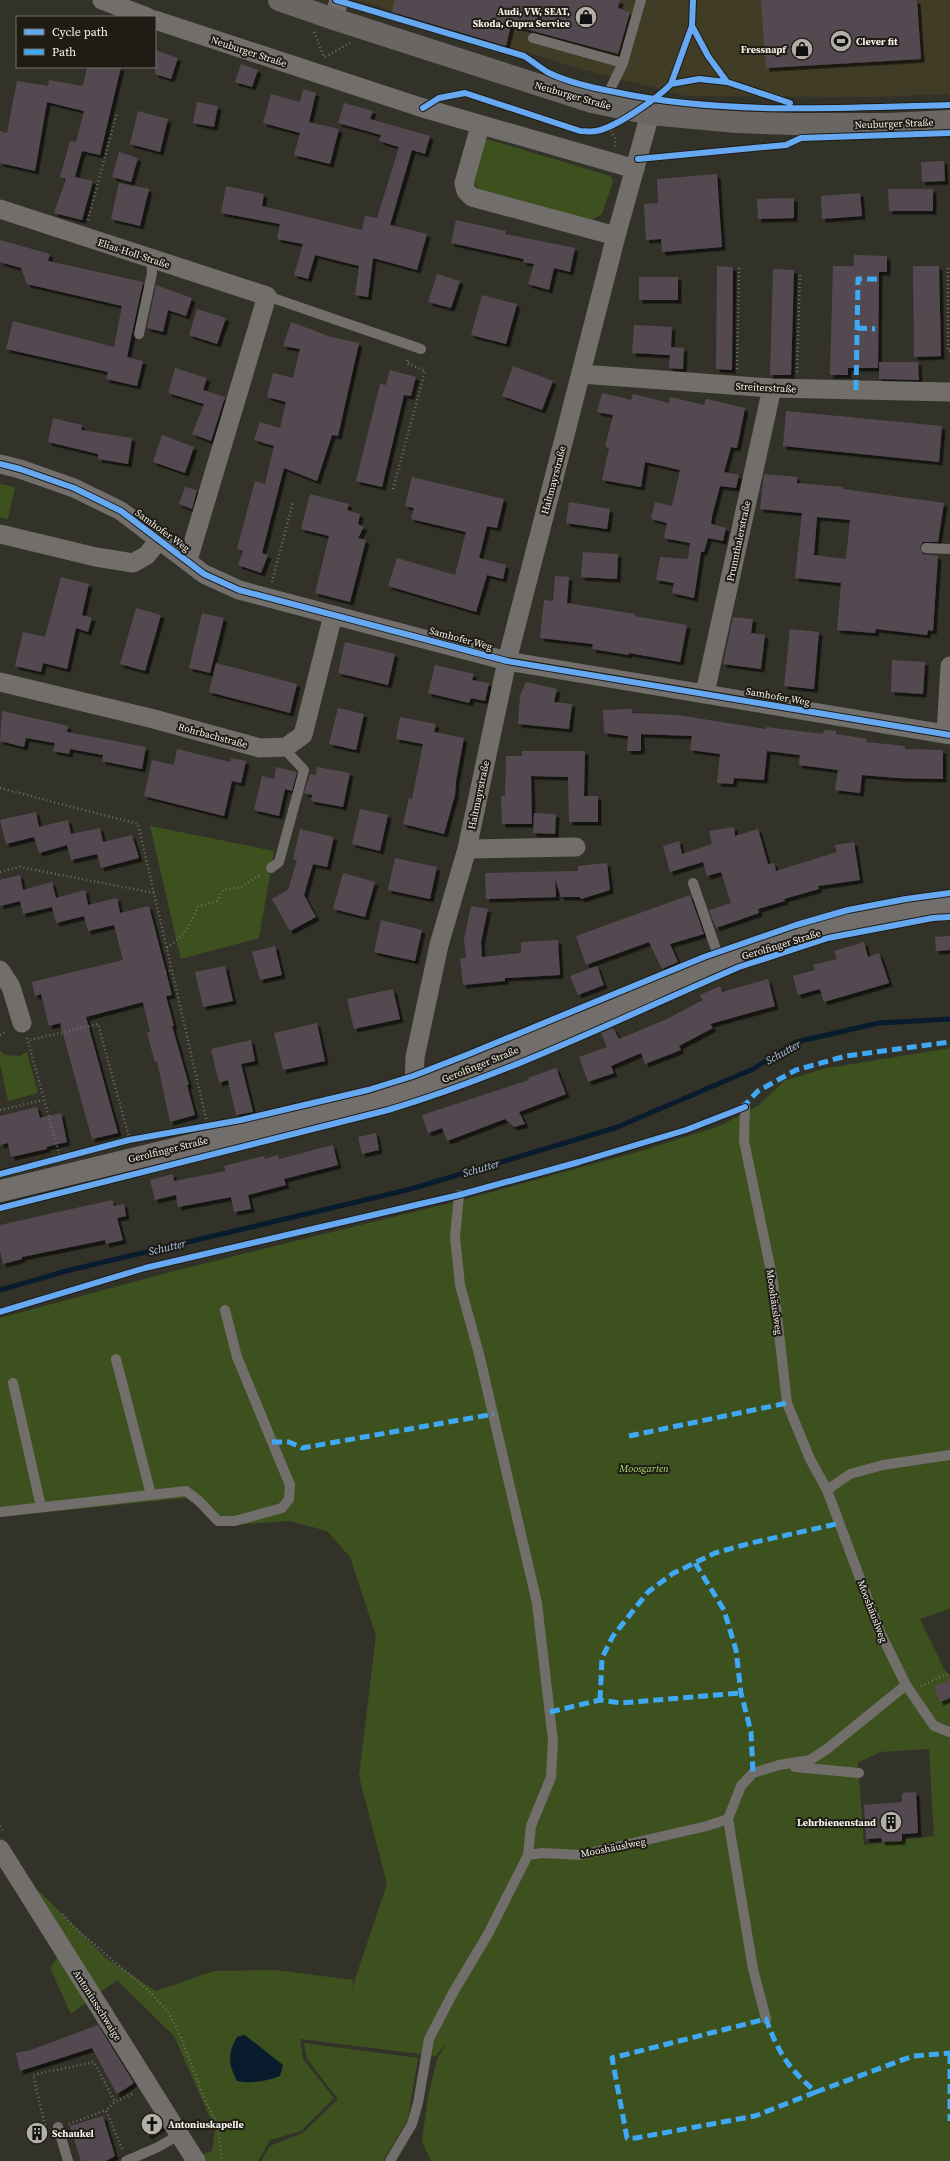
<svg xmlns="http://www.w3.org/2000/svg" width="950" height="2161" font-family="'Source Serif 4',serif">
<style>
.built{fill:#403c26}
.green{fill:#3d511e;fill-rule:evenodd}
.water{fill:#091c2e}
.lines{fill:none;stroke-linecap:round;stroke-linejoin:round}
.stream{stroke:#091c2e;stroke-width:5}
.building{fill:#544a51;fill-rule:evenodd;filter:url(#shadow)}
.path{stroke:#6f6e6a;stroke-width:2.5;stroke-dasharray:1 3;stroke-linecap:butt}
.service{stroke:#716e6c;stroke-width:10}
.minor{stroke:#716e6c;stroke-width:19}
.tertiary{stroke:#716e6c;stroke-width:22}
.secondary{stroke:#6a6663;stroke-width:22}
.quiet{stroke:#3fa9f5;stroke-width:5;stroke-dasharray:10 5;stroke-linecap:butt}
.cycleway-casing{stroke:#1e1c15;stroke-width:8}
.cycleway{stroke:#66a8f1;stroke-width:6}
.labels{text-anchor:middle;stroke-width:4;stroke-linejoin:round;paint-order:stroke}
.poi-label{font-size:10px;font-weight:bold;fill:#f6f4ea;stroke:#1e1c15;text-anchor:end}
.street-label{font-size:10px;fill:#f6f4ea;stroke:#1e1c15}
.park-label{font-size:10px;font-style:italic;fill:#adde6a;stroke:#1e1c15}
.water-label{font-size:11px;font-style:italic;fill:#abcbf0;stroke:#1e1c15}
</style>
<defs>
<filter id="shadow"><feDropShadow dx="3.5" dy="3.5" stdDeviation="0" flood-color="#0009"/></filter>
</defs>
<rect width="100%" height="100%" fill="#333229"/>
<path class="built" d="M356 0H950V94L873 97 686 96 581 69Z"/>
<path class="green" d="M487 139 610 176 613 181 602 214 591 220 482 193 471 179 480 144Z
M0 484 15 487 8 519 0 517Z
M150 826 274 851 259 938 181 959Z
M950 1048V1609L920 1619 944 1669 950 1676V2161H431L422 2141 428 2097 437 2059 447 2042 436 2056 300 2039 303 2059 334 2098 301 2131 270 2140 258 2161H196L193 2157 212 2151 215 2129 174 2036 117 1980 71 2014 50 1968 65 1945 32 1895 38 1890 106 1958 156 1991 214 1971 276 1970 353 1980 352 1988 387 1884 359 1776 376 1636 350 1557 327 1531 290 1521 218 1526 200 1508 186 1498 0 1517V1318L170 1272 466 1199 644 1150 720 1126 759 1105 784 1081 822 1069ZM929 1749 934 1836 864 1845 858 1763 880 1752ZM234 2042 237 2081 230 2066Z
M0 1050 5 1055 20 1056 27 1052 38 1093 8 1101 0 1064Z
M304 2043 418 2058 408 2119 383 2161H261L270 2146 303 2133 338 2099 307 2059Z"/>
<path class="water" d="M245 2035 283 2065 280 2076C266 2081 252 2084 237 2081 229 2064 227 2054 237 2037Z"/>
<g class="lines">
<path class="stream" d="M0 1290 66 1271 407 1190 615 1128 753 1069 796 1042 879 1023 950 1019"/>
</g>
<path class="building" d="M395 0H620L618 8 630 12 618 54 511 25 506 46 392 12Z
M761 0H917L921 59 766 68Z
M155 50 178 58 171 79 155 74Z
M241 64 258 70 252 87 235 82Z
M87 67H121L100 155 82 151 75 177 93 181 82 220 54 213 66 179 60 177 70 141 76 142 84 111 47 102 35 171 0 163V131L7 133 17 81 48 86 49 80 83 86Z
M303 89 316 93 309 122 339 129 330 164 294 155 300 133 263 123 271 94 300 102Z
M197 102 218 106 214 127 193 123Z
M344 103 373 111 370 119 430 136 425 154 412 150 390 225 427 234 417 270 373 258 368 297 355 295 359 266 315 255 308 279 294 275 303 244 277 239 280 224 221 213 226 186 264 194 262 206 362 230 365 216 377 218 399 147 379 141 381 135 338 123Z
M138 111 168 119 160 152 130 144Z
M119 152 138 158 131 182 112 177Z
M944 161 945 181 922 182 921 162Z
M717 174 722 247 662 252 661 239 646 240 644 204 658 203 657 179Z
M119 183 149 189 140 226 111 219Z
M888 189H933V211H889Z
M860 193 862 216 822 219 821 196Z
M794 198V218L758 219 757 199Z
M456 220 506 231 505 234 575 248 570 272 554 268 549 290 528 284 534 264 523 262 524 259 451 243Z
M0 240 50 254 48 261 143 282 127 357 143 361 137 386 106 379 108 372 6 349 13 321 114 347 122 306 27 284 21 268 0 262Z
M854 255 887 256V272H879L878 368H848V375H830L833 266H854Z
M717 266 733 267 732 370 716 369Z
M913 266H939L941 356 914 357Z
M773 269 794 270 791 375H770Z
M437 274 460 281 451 308 428 302Z
M639 277H678V300H639Z
M156 285 192 298 186 316 168 310 163 332 147 328Z
M482 295 517 304 506 344 471 335Z
M197 309 226 318 217 344 189 335Z
M291 322 331 337 359 343 338 436 332 435 317 481 284 468 262 553 268 555 261 573 238 565 243 551 237 549 255 481 265 484 274 446 254 440 260 422 280 428 286 402 267 397 273 373 293 378 300 349 283 346Z
M634 325 672 327 671 347 684 348 683 369 669 368 670 355 632 353Z
M879 362H918L919 380 879 379Z
M513 366 553 381 542 410 502 396Z
M175 368 207 378 203 390 225 397 211 441 192 434 204 404 168 393Z
M390 370 416 377 411 396 404 395 382 487 356 481 380 384 386 385Z
M602 393 631 400 633 394 669 403 670 397 704 405 706 399 745 408 737 448 731 447 724 472 739 475 736 488 720 486 712 516 711 524 726 528 723 541 708 538 704 552H701L694 598 672 593 674 583 656 580 660 557 688 559 690 543 664 538 667 523 651 519 655 502 672 506 680 470 645 462 641 487 602 480 609 448 605 447 613 415 597 412Z
M786 411 942 426 939 462 783 446Z
M53 418 82 425 81 430 132 438 128 464 98 459V454L48 442Z
M162 435 194 447 185 473 153 462Z
M764 474 797 477V483L843 487V489L944 503 938 542H923L920 547 923 554 938 556 933 631 928 630 927 635 876 629 875 633 837 630 841 583 795 578 802 513 760 509ZM817 517 850 520 846 559 814 555Z
M412 477 504 499 497 528 487 526 479 558 506 565 503 579 487 575 476 612 388 586 397 558 455 575 466 532 411 519 414 508 405 506Z
M185 487 197 490 192 509 179 504Z
M310 494 349 504 347 510 360 514 358 524 364 527 358 538 366 540 350 602 315 593 329 536 301 529Z
M569 502 610 509 607 529 566 523Z
M583 552 618 554 617 579 581 577Z
M555 576 569 577 567 603 635 614 634 616 687 625 680 662 629 653V655L592 649 593 644 540 638 544 600 553 601Z
M61 577 89 584 82 615 92 618 88 632 76 628 67 669 43 663 41 672 15 666 23 632 45 637Z
M136 608 161 615 145 671 120 664Z
M202 613 224 618 210 673 189 668Z
M733 617 753 619 751 633 765 635 761 669 723 664Z
M790 629 819 632 814 689 784 686Z
M345 642 395 654 388 685 338 673Z
M892 660 925 662 923 694 891 692Z
M216 663 297 684 290 713 209 692Z
M435 665 474 674 472 680 489 683 485 701 471 698 469 703 428 693Z
M526 682 557 689 554 702 572 704 569 729 518 724 520 696Z
M338 708 364 714 356 750 329 744Z
M632 709V713L677 715 766 729V727L823 734 824 730 836 731V734L867 739 866 742 905 746V749L943 750V779L897 778 862 775 860 793 835 790 838 770 799 765 800 755 767 751 764 780 734 778 733 784 717 783 720 754 690 750 692 736 641 734V751H627L628 736 604 733 603 710Z
M2 711 68 726 67 732 146 747 142 769 102 761 103 755 70 749 69 754 53 751 55 743 26 738 24 747 0 741Z
M400 717 436 724 434 732 464 738 456 781 455 795 444 834 403 824 409 798 412 799 423 744 396 739Z
M177 749 230 762 231 758 246 761 241 783 232 781 224 816 144 796 152 760 174 765Z
M522 751H585L584 796H598V822H569L568 777 531 776 532 824H502L501 796H505L506 756H522Z
M276 767 297 772 292 791 285 789 279 816 254 810 262 776 274 779Z
M317 767 350 773 343 807 311 801 312 795 304 793 310 774 316 775Z
M360 809 388 815 380 851 352 844Z
M36 812 39 827 68 820 71 834 100 828 103 842 132 835 139 858 101 868 97 854 71 860 67 845 39 853 34 837 6 844 0 820Z
M534 813 556 814 555 834 533 833Z
M734 827 735 836 758 829 768 864 774 863 776 871 837 852 835 845 854 842 860 880 818 886 819 889 784 899 785 901 758 909 759 913 716 928 709 910 731 903 721 872 707 876 703 862 670 872 663 846 679 841 682 854 712 844 709 831Z
M300 829 334 837 327 867 313 864 304 895 316 917 290 931 272 899 288 890 297 860 293 859Z
M395 858 437 867 430 899 388 890Z
M607 863 610 890 581 899 580 897H561L555 879 556 897 486 899 485 873 578 871V866Z
M343 873 375 882 365 917 333 909Z
M20 875 23 890 52 882 56 898 85 890 88 905 117 898 120 913 149 906 172 995 166 996 174 1026H172L189 1085H187L195 1115 170 1122 157 1061 155 1062 147 1033 150 1032 143 1002 86 1017 118 1133 92 1139 60 1023 49 1026 41 994 35 996 32 982 123 960 114 925 88 931 84 916 56 923 52 907 23 914 20 901 0 906V880Z
M690 895 704 934 670 944 678 962 662 969 649 942 586 965 576 936Z
M471 906 488 909 481 942 482 957 521 953V942L558 940 560 975 505 978V981L463 985 460 958H466L464 939Z
M381 920 422 930 415 961 374 952Z
M950 936V950L936 951 935 937Z
M864 942 868 957 879 953 889 983 824 1002 820 989 798 995 793 976 815 970 813 965 837 959 834 951Z
M275 946 282 975 260 980 252 952Z
M225 966 233 1001 203 1007 195 972Z
M597 966 604 985 578 995 570 976Z
M768 979 775 1006 710 1024 713 1028 679 1046 681 1050 645 1064 641 1053 611 1066 614 1073 588 1082 579 1057 607 1047 601 1033 613 1028 619 1039 667 1019 703 1000 700 995 720 986 722 992Z
M393 989 400 1019 354 1029 347 999Z
M317 1023 325 1061 283 1070 274 1033Z
M251 1040 255 1061 241 1064 253 1112 236 1115 228 1080 219 1083 211 1049Z
M556 1068 566 1094 519 1112 525 1124 514 1127 505 1119 447 1141 442 1128 428 1133 422 1115 529 1080 528 1078Z
M37 1107 40 1118 61 1113 67 1142 46 1147 47 1149 11 1157 8 1143 0 1145V1116Z
M376 1133 379 1150 362 1154 358 1137Z
M333 1145 338 1165 284 1179 286 1185 248 1195 251 1209 234 1212 231 1197 178 1207 176 1195 155 1200 150 1180 173 1174 174 1181 226 1171 224 1166 264 1156 265 1159 278 1155 279 1159Z
M112 1200 114 1206 124 1204 126 1216 117 1218 123 1240 106 1244 105 1240 22 1257V1259L3 1264 0 1251V1225Z
M950 1680V1698L940 1702 934 1687Z
M916 1792 918 1833 902 1834V1841L882 1842 881 1838 866 1839 864 1805 902 1802V1793Z
M98 2025 134 2083 117 2094 92 2048 20 2071 16 2053 31 2050Z
M154 2115 162 2127 148 2136 140 2123Z
M103 2116 115 2156 106 2161H81L70 2126Z"/>
<g class="lines">
<path class="path" d="M314 32 324 57
M325 57 350 43
M609 127 615 138V147
M88 220 117 112
M948 268V351H950
M737 369 739 268
M797 372 800 273
M393 489 425 371 407 363 408 358
M272 582 293 502
M0 788 138 824 154 893
M0 872 20 867 154 893 207 1123
M167 948C184 935 190 928 197 907L217 901 223 890 241 887 261 874
M165 972 172 970
M0 1035 7 1031
M27 1038 60 1157
M30 1040 98 1024 130 1141
M0 1110 43 1100
M921 1686 950 1673
M0 1826 4 1832
M63 1914 74 1927 150 1992 168 2012 179 2032 203 2095 218 2127 222 2161
M69 2124 106 2110
M45 2125 33 2075 94 2062 115 2102
M122 2149 106 2110 115 2102 134 2093"/>
<path class="service" d="M533 38 623 63 641 0
M603 104 623 63
M267 296 421 349
M139 334 152 273 151 258
M926 548 950 549
M271 868 279 862 304 770 289 754 286 747
M693 883 721 964
M745 1107 744 1141 773 1281 787 1403 810 1459 827 1490 880 1632 906 1685
M459 1195 455 1237 460 1285 479 1354 537 1603 553 1741 551 1777 531 1826 528 1855
M116 1359 151 1495
M13 1383 41 1507
M827 1490 850 1474 883 1465 950 1455
M0 1512 186 1491 198 1500 218 1521H235L282 1508 289 1499 290 1485 237 1357 225 1310
M795 1767 859 1773
M728 1819 753 1969 766 2019
M58 2127 68 2161
M126 2161 158 2147 179 2135
M390 2161 412 2124 418 2103 429 2039 454 1991 488 1934 528 1855 542 1853 581 1855 707 1826 728 1819 741 1786 753 1773 779 1765 810 1760 827 1749 906 1685 934 1726 950 1732"/>
<path class="minor" d="M102 0 147 17
M334 19 339 0
M155 20 423 108 635 169
M480 126 464 183 466 191 472 197 616 236
M0 209 267 296 188 560
M581 374 772 388 950 392
M0 464 20 469 74 488 121 511 204 574 239 590 507 661 950 735
M0 534 96 557 133 563 147 555 158 541
M0 682 150 718 260 748 286 747 303 735 333 615
M705 693 772 388
M946 734 950 666
M467 849 576 847
M0 970 11 987 22 1023
M414 1091 415 1057 439 945 467 849 507 661 616 236 650 114
M0 1849 196 2161"/>
<path class="tertiary" d="M0 1191 414 1091 610 1012 721 964 844 925 924 909 950 907"/>
<path class="secondary" d="M279 0 334 19 592 102 650 114 737 122 793 124H888L950 121"/>
<path class="quiet" d="M857 328 875 329
M856 390 858 279H877
M742 1108 758 1091 796 1070 846 1056 950 1042
M629 1436 787 1403
M272 1442H289L302 1448 494 1414
M695 1563 724 1610 736 1650 741 1693 751 1732 753 1773
M600 1700 602 1658 613 1636 648 1592 672 1574 715 1553 751 1543 841 1523
M550 1712 600 1700 621 1703 741 1693
M950 2054V2121
M816 2092 755 2116 636 2138H627L612 2058 766 2019C779 2054 788 2068 816 2092L913 2056 950 2053"/>
<g class="cycleway-casing">
<path id="cycleway" d="M336 0 524 56C532 61 542 69 549 73 570 83 593 88 615 92 721 115 842 108 950 105
M692 26 708 56 727 82
M671 84 692 26 693 0
M423 108 439 98 465 93 580 131C585 131 591 132 596 131 615 128 658 98 671 84L699 79 727 82 790 103
M638 159 786 145 801 138 950 133
M0 464 20 469 74 488 121 511 204 574 239 590 507 661 950 735
M0 1174 129 1140 241 1120 368 1090 413 1076 469 1054 704 957 796 925 848 910 906 899 950 893
M0 1208 388 1110C509 1074 623 1017 739 967L828 938 933 918 950 917
M0 1312 145 1268 459 1195 579 1162 686 1130 745 1107"/>
</g>
<use href="#cycleway" class="cycleway"/>
</g>
<defs>
<g id="shop-disc" transform="scale(1.15)"><circle r="9.5" fill="#b2b0a6" stroke="#1e1c15"/><path d="M-5-2.5h2.3a2.7 3.5 0 0 1 5.4 0H5L5.5 6h-11ZM-1.5-2.5h3a1.5 2.3 0 0 0-3 0Z" fill="#111"/></g>
<g id="stadium-disc" transform="scale(1.15)"><circle r="9.5" fill="#b2b0a6" stroke="#1e1c15"/><path d="M0-5a6.5 5 0 1 0 0 10a6.5 5 0 1 0 0-10ZM-3.5-1.8h7v3.6h-7Z" fill="#111"/></g>
<g id="building-disc" transform="scale(1.15)"><circle r="9.5" fill="#b2b0a6" stroke="#1e1c15"/><path d="M-4-6H4V6H1V3H-1V6H-4ZM-2.5-4.3h1.7v1.8h-1.7ZM.8-4.3h1.7v1.8H.8ZM-2.5-1h1.7V.8h-1.7ZM.8-1h1.7V.8H.8Z" fill="#111"/></g>
<g id="church-disc" transform="scale(1.15)"><circle r="9.5" fill="#b2b0a6" stroke="#1e1c15"/><path d="M-1.2-6h2.4v3.5h3.3v2.4h-3.3V6h-2.4V-.1h-3.3v-2.4h3.3Z" fill="#111"/></g>
</defs>
<g fill-rule="evenodd">
<use href="#shop-disc" x="586" y="17"/>
<use href="#stadium-disc" x="841" y="41"/>
<use href="#shop-disc" x="802" y="49"/>
<use href="#building-disc" x="891" y="1822"/>
<use href="#church-disc" x="152" y="2124"/>
<use href="#building-disc" x="37" y="2133"/>
</g>
<g class="labels">
<g class="poi-label">
<text x="570" y="15">Audi, VW, SEAT,<tspan x="570" dy="12">Skoda, Cupra Service</tspan></text>
<text x="856" y="45" text-anchor="start">Clever fit</text>
<text x="786" y="53">Fressnapf</text>
<text x="876" y="1826">Lehrbienenstand</text>
<text x="168" y="2128" text-anchor="start">Antoniuskapelle</text>
<text x="52" y="2137" text-anchor="start">Schaukel</text>
</g>
<g class="street-label">
<text transform="translate(249 51) rotate(18)" y="4">Neuburger Straße</text>
<text transform="translate(573 95) rotate(16)" y="4">Neuburger Straße</text>
<text transform="translate(894 123) rotate(-2)" y="4">Neuburger Straße</text>
<text transform="translate(134 253) rotate(18)" y="4">Elias-Holl-Straße</text>
<text transform="translate(766 387) rotate(3)" y="4">Streiterstraße</text>
<text transform="translate(553 480) rotate(-75)" y="4">Haltmayrstraße</text>
<text transform="translate(163 530) rotate(36)" y="4">Samhofer Weg</text>
<text transform="translate(738 541) rotate(-78)" y="4">Prunnthalerstraße</text>
<text transform="translate(461 638) rotate(15)" y="4">Samhofer Weg</text>
<text transform="translate(778 696) rotate(10)" y="4">Samhofer Weg</text>
<text transform="translate(213 735) rotate(15)" y="4">Rohrbachstraße</text>
<text transform="translate(478 795) rotate(-78)" y="4">Haltmayrstraße</text>
<text transform="translate(781 944) rotate(-17)" y="4">Gerolfinger Straße</text>
<text transform="translate(480 1064) rotate(-22)" y="4">Gerolfinger Straße</text>
<text transform="translate(168 1149) rotate(-14)" y="4">Gerolfinger Straße</text>
<text transform="translate(775 1302) rotate(82)" y="4">Mooshäuslweg</text>
<text transform="translate(873 1611) rotate(69)" y="4">Mooshäuslweg</text>
<text transform="translate(613 1847) rotate(-11)" y="4">Mooshäuslweg</text>
<text transform="translate(98 2005) rotate(58)" y="4">Antoniusschwaige</text>
</g>
<g class="park-label">
<text x="644" y="1472">Moosgarten</text>
</g>
<g class="water-label">
<text transform="translate(783 1052) rotate(-29)" y="4">Schutter</text>
<text transform="translate(481 1168) rotate(-16)" y="4">Schutter</text>
<text transform="translate(167 1247) rotate(-13)" y="4">Schutter</text>
</g>
</g>
<rect x="16" y="16" width="140" height="52" fill="#1e1c15" stroke="#74726a"/>
<rect x="24" y="29" width="20" height="6" fill="#66a8f1" stroke="#74726a"/>
<text x="52" y="36" font-size="12" fill="#f6f4ea">Cycle path</text>
<rect x="24" y="49" width="20" height="6" fill="#3fa9f5" stroke="#74726a"/>
<text x="52" y="56" font-size="12" fill="#f6f4ea">Path</text>
</svg>
